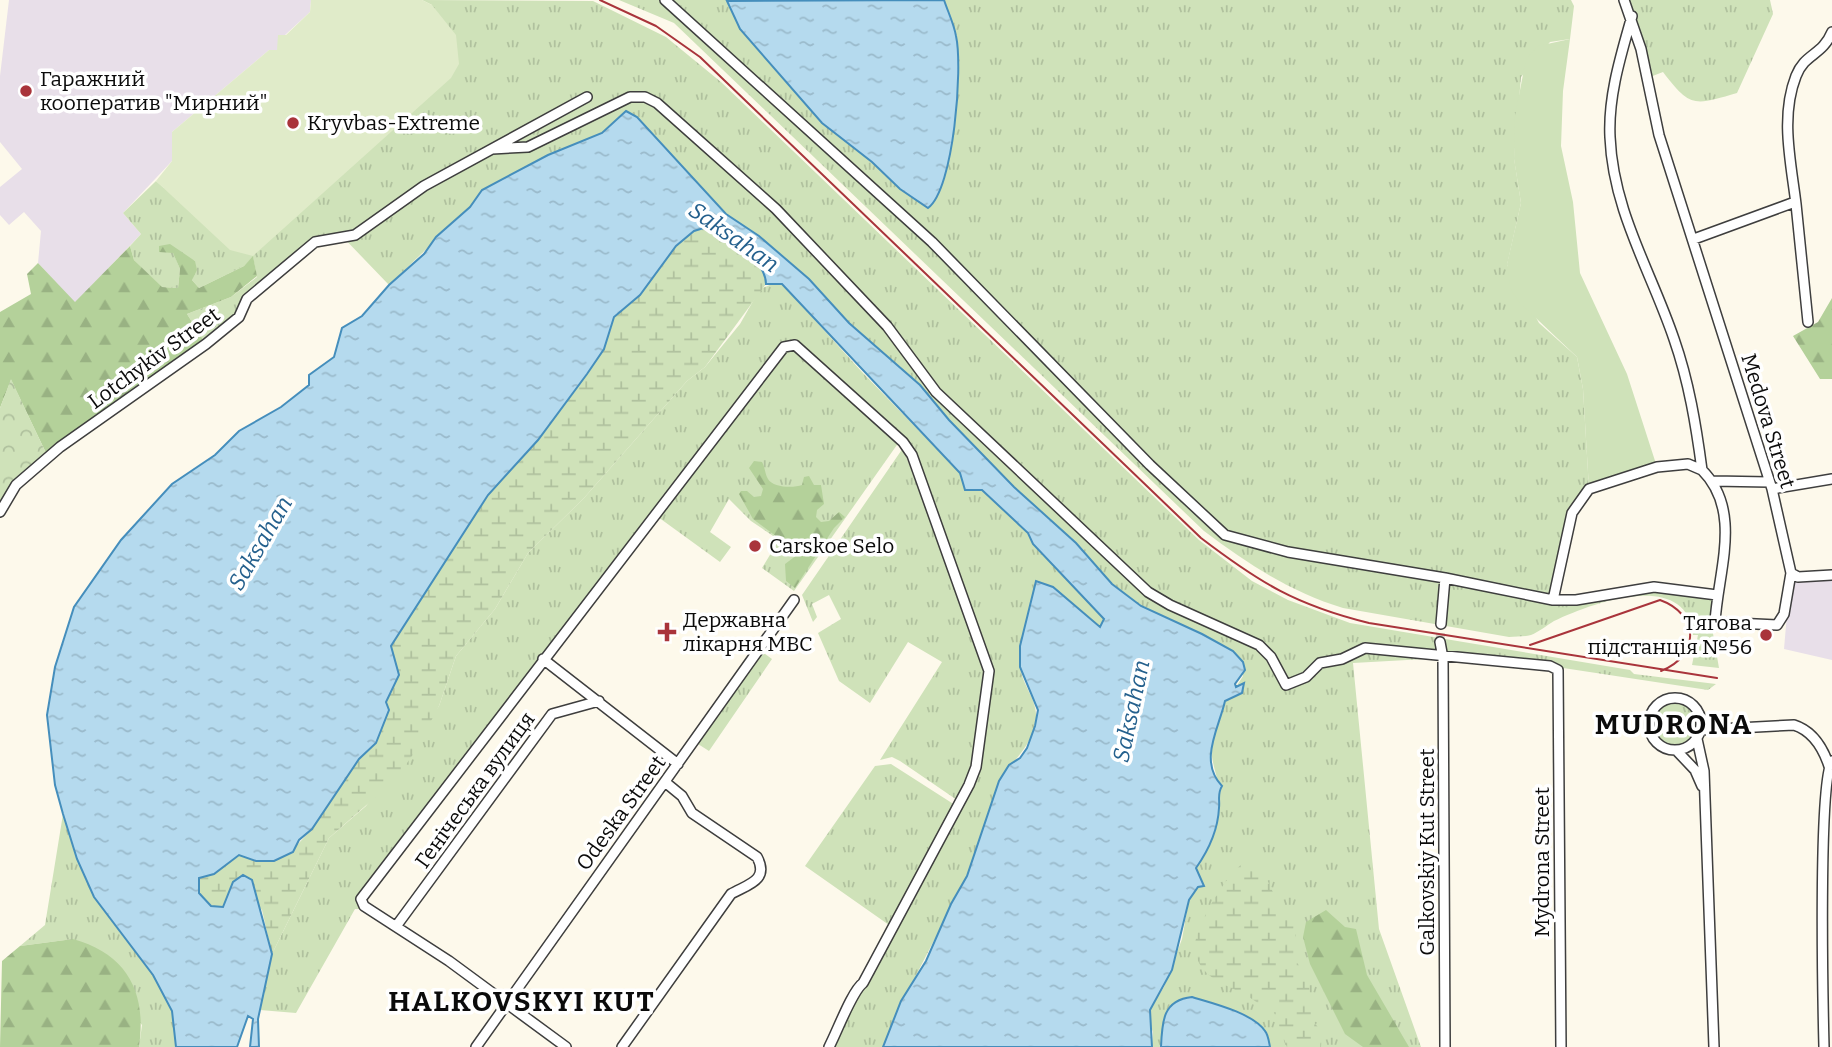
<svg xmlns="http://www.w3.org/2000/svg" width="1832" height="1047" font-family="Bitter,serif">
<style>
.industrial{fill:#e8dfe9}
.grass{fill:url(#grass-tufts)}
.forest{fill:url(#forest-firs)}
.wetland{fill:url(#wetland-marsh)}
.park{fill:url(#park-crowns)}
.garden{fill:#cfe2b9}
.pitch{fill:#e0ebc9}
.water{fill:url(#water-ripples);stroke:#458ebc;stroke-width:2}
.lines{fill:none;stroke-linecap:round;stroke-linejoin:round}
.minor-tunnel{stroke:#d9d5c9;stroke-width:9;stroke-dasharray:9 4.5;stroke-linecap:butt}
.minor-casing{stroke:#3e3e3e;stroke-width:12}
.minor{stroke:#fff;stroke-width:9}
.tram{stroke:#a9343b;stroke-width:2}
.poi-dot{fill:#a9343b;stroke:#fff;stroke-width:2.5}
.labels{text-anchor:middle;stroke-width:7;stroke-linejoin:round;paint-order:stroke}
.poi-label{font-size:21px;fill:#0b0b0b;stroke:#fff;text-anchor:start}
.street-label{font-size:21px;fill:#0b0b0b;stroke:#fff}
.water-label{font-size:23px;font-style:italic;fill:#24608d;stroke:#fff}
.district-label{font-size:28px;font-weight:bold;letter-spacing:2px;fill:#0b0b0b;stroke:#fff}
</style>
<defs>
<pattern id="grass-tufts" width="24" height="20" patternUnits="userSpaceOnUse" patternTransform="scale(1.75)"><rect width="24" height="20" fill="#cfe2b9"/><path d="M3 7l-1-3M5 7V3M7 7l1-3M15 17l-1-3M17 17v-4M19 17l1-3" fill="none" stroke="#b0c19e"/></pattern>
<pattern id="forest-firs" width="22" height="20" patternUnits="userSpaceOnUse" patternTransform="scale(1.75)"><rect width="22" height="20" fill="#b4d19a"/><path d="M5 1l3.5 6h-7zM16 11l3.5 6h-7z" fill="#99b283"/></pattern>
<pattern id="wetland-marsh" width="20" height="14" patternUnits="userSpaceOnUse" patternTransform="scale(1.75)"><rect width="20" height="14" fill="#cfe2b9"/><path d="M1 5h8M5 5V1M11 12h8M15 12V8" fill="none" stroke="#b0c19e"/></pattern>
<pattern id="park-crowns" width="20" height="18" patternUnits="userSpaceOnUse" patternTransform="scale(1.75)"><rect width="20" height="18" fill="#cfe2b9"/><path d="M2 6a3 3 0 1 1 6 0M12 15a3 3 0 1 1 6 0" fill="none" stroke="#b0c19e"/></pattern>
<pattern id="water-ripples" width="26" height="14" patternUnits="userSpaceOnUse" patternTransform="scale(1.75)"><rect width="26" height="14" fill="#b5daee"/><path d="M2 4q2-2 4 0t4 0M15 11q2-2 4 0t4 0" fill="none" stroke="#9abacb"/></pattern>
</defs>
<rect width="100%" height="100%" fill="#fdf9eb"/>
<path class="industrial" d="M9 0H311L310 12 285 35 277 50H269L172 132V161L123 213 141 234 75 303 38 263 41 231 24 212 9 225 0 215V187L22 169 0 142V76Z
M1832 578V660L1784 649 1790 579Z"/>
<path class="grass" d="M422 0 593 1 666 37 721 82 1199 540 1252 581 1288 600 1350 623 1630 670 1634 674 1716 684 1708 690 1550 666 1443 658 1353 663 1379 929 1421 1047H1152L1153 1032 1148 1018 1152 1006 1164 987 1182 939 1189 900 1199 879 1196 868C1212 846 1224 813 1219 786 1215 769 1209 755 1212 737 1214 725 1222 714 1225 701L1236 694 1243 684 1236 687 1243 676 1233 651 1202 634 1141 606 1112 584 1075 543 1014 487 949 420 920 385 849 323 809 279 726 214 658 139 612 124 602 133 548 155 482 190 470 207 389 285 339 233 313 239 236 315 204 341 187 314 231 297 257 277 253 257 244 266 199 288 192 280 195 261 160 246 159 252H173L180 269 178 288 161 287 134 260 130 246 141 234 123 213 156 181 164 188 432 5Z
M619 0H727L740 29 822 123 872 162 900 189 911 194 956 35 944 0H1571L1574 6 1570 39 1550 42 1521 77 1514 158 1521 203 1507 265 1539 323 1577 357 1583 389 1589 489 1572 513 1554 600 1633 588 1713 594 1711 622 1719 668 1692 665 1698 635H1693C1687 568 1591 603 1554 621 1547 625 1539 632 1531 635 1524 637 1516 636 1509 637L1343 608C1290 592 1248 564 1204 531L674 23Z
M1627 0H1770L1773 14 1737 93C1695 105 1691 109 1663 72L1650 77 1634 14Z
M777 282 782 284 862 372 960 473 965 490H982L1028 533 1033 544 1104 619 1100 627 1053 587 1036 581C1031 608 1019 637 1020 664 1021 687 1041 701 1035 724 1027 755 1012 757 1002 782 988 812 982 846 967 876 939 933 907 988 883 1047H832L971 786 992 670 915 455 796 343 783 345 360 892 357 899 360 909H355L296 1013 260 1010 272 954 329 838 366 806 439 706 456 656 495 609 528 553 584 498 687 381 705 367 740 324 760 289Z
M795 348 899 442 794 591 762 568 779 540 751 521 729 499 710 532 731 547 720 562 658 517 786 350Z
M903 448 986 670 973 766 957 800 900 761 892 757 880 760 942 662 908 642 870 703 839 681 818 633 841 619 829 595 812 604 817 617 813 622 802 595Z
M761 651 772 659 709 751 698 744Z
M1649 724a25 25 0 1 1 50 0a25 25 0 1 1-50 0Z
M891 764 955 805 889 925 805 866 875 766Z
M63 814C73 842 80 874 96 899 125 945 181 987 176 1047H139L142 1025 73 939 20 946 45 925Z"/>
<path class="forest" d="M170 244 195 261 197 270 192 280 199 288 244 266 253 256 257 276 231 297 187 314 204 341 46 453 11 380 0 408V312L31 294 27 274 38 263 75 302 130 246 134 260 162 287 178 288 180 269 173 253 159 252V246Z
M1832 298V379H1820L1793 336 1818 322Z
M754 461 762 462C765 467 765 474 768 479 773 488 794 488 802 485L804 477 809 476 814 485H821L824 504 817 510 816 517 821 522 829 521 839 512 845 517 834 528 795 588 786 581 785 564 797 555 796 551 753 519 739 494 741 491H747L754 497 761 496 763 489 749 468Z
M1326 910 1345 927 1356 929 1367 975 1409 1047H1363L1345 1034 1310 964 1303 937 1306 922Z
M73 939C127 954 147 992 139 1047H0L2 961 20 946Z"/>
<path class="wetland" d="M707 227C727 236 766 260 766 284L705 367 687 381 584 498 528 553 495 609 456 656 439 706 414 753 396 779 329 838 272 954 262 910 233 882 223 907 211 906 199 893V878L214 874 239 855 256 861 297 845 312 829 359 759 376 743 389 711 386 702 399 675 391 646 488 495 552 422 610 332 614 317 640 295 676 246 695 231Z
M1253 858 1270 885 1279 908 1295 925 1296 960 1309 986 1312 1020 1322 1032 1321 1047H1287L1270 1002 1259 1004C1244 991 1215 984 1204 970 1198 964 1195 954 1195 945 1197 923 1232 862 1253 858Z"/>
<path class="park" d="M11 379 46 453 12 483 0 502V408Z"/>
<path class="garden" d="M1570 39 1563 91 1561 146 1573 202 1580 273 1627 374 1657 467 1589 489 1583 389 1577 357 1519 302 1510 288 1507 264 1521 203 1514 159 1515 116 1526 59 1538 46Z"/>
<path class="pitch" d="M311 0H422L432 5 456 35 459 64 451 78 253 256 230 250 156 181 172 161V132L269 50H277L278 35H286L310 12Z"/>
<path class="water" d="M944 0C948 12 954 24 956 36 963 67 954 189 928 208L900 189 872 162 822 123 740 29 727 1Z
M626 111 637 117 726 214 759 236 809 279 849 323 920 385 949 420 1014 487 1076 543 1112 584 1141 606 1202 634 1233 651 1243 662 1245 670 1235 684 1236 687 1244 683 1242 693 1225 701C1219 728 1198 761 1222 786 1217 794 1220 799 1219 808 1218 829 1208 851 1196 868L1204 886 1198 887 1189 900 1172 970 1150 1010 1152 1047H883L901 1001 926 961 951 904 967 876 999 781 1009 765 1020 758 1027 748 1035 726 1038 710 1020 667V646L1036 581 1053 587 1100 627 1104 619 1033 544 1028 533 982 490H965L960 473 782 284H766C766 260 727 236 707 227L694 231 676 246 640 295 614 317 604 349 587 374 538 440 488 495 391 646 399 675 386 702 389 710 376 743 359 759 312 829 299 840 293 852 274 861H256L239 855 214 874 199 878V893L211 906 223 907 233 882 243 875 252 880 272 954 258 1019 259 1047H250L253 1019 248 1016 237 1047H176L172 1011 153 975 94 897 77 859 63 814 55 785 47 715 55 667 74 607 121 540 172 484 215 455 239 431 281 407 309 385V375L334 357 342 328 362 316 389 285 424 254 436 237 470 207 482 190 548 155 602 133Z
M1192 997C1212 1003 1253 1013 1265 1031 1268 1034 1269 1042 1270 1047H1161C1162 1021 1163 1000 1192 997Z"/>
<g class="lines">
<path class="minor-tunnel" d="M1440 642 1441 624"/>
<g class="minor-casing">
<path id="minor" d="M665 0 932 242 1150 465 1225 535 1288 552 1445 578 1553 600H1576L1654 587 1717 595
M1624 0 1641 49 1659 135 1772 489 1791 573 1798 577 1832 575
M1632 16C1621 55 1608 96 1610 137 1613 211 1651 271 1674 339 1689 382 1696 425 1702 470 1743 511 1718 571 1715 622L1777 625 1784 614 1791 573
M492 149 528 147 630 97H645L657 103 776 209 887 326 936 392 1148 592 1170 605 1259 645 1271 657 1286 685 1306 677 1320 663 1342 659 1365 648 1550 666 1558 670 1561 1047
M1694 239 1795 202
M1808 322C1804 283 1800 243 1796 204 1791 162 1780 117 1796 76 1805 53 1822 56 1832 32
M1713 481 1769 482
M1772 489 1832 479
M0 512 16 485 60 447 206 344 239 317 247 299 315 242 355 235 424 186 587 97
M1553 600 1572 513 1589 489 1657 467 1688 464 1702 470
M1441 624 1445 578
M1440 642 1443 658 1445 1047
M543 659 678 764
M1649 724a26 26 0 1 1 52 0a26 26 0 1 1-52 0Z
M1700 730 1794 725C1813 731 1823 748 1829 766
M1697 739 1704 771 1714 1047
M1677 751 1695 770 1702 786
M397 925 552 714 599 701
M476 1047 794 600
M566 1047 449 961 364 906 361 899 784 347 795 345 903 442 912 455 989 671 976 767 969 785 863 983C852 991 837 1032 829 1047
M622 1047 731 894C746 885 770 881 757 857L692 813 682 796 665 782
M1824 1047C1823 1007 1818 783 1832 761"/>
</g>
<use href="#minor" class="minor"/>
<path class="tram" d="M600 0 656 26 700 57 1201 538C1260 583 1296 605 1369 623L1717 678
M1530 645 1660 600C1699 614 1701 655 1661 671"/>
</g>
<g class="poi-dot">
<circle cx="26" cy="91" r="7"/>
<circle cx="293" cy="123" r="7"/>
<circle cx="755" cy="546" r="7"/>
<path d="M663.5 621.5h7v7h7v7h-7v7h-7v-7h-7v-7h7z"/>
<circle cx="1766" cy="635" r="7"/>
</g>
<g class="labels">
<g class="poi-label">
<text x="40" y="86">Гаражний<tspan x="40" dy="24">кооператив "Мирний"</tspan></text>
<text x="307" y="130">Kryvbas-Extreme</text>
<text x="769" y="553">Carskое Selo</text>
<text x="683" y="627">Державна<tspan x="683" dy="24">лікарня МВС</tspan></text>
<text x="1752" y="630" text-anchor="end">Тягова<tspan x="1752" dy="24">підстанція №56</tspan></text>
</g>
<g class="street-label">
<text transform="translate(154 358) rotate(-36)" y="7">Lotchykiv Street</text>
<text transform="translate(1768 421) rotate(73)" y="7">Medova Street</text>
<text transform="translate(475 790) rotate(-54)" y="7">Генічеська вулиця</text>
<text transform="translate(621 813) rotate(-54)" y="7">Odeska Street</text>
<text transform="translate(1427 852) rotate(-90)" y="7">Galkovskiy Kut Street</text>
<text transform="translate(1542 862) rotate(-90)" y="7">Mydrona Street</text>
</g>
<g class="water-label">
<text transform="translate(734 237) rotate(35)" y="8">Saksahan</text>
<text transform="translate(260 543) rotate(-60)" y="8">Saksahan</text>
<text transform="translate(1131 711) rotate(-78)" y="8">Saksahan</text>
</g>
<g class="district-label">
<text x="1674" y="734">MUDRONA</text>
<text x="522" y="1011">HALKOVSKYI KUT</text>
</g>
</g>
</svg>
